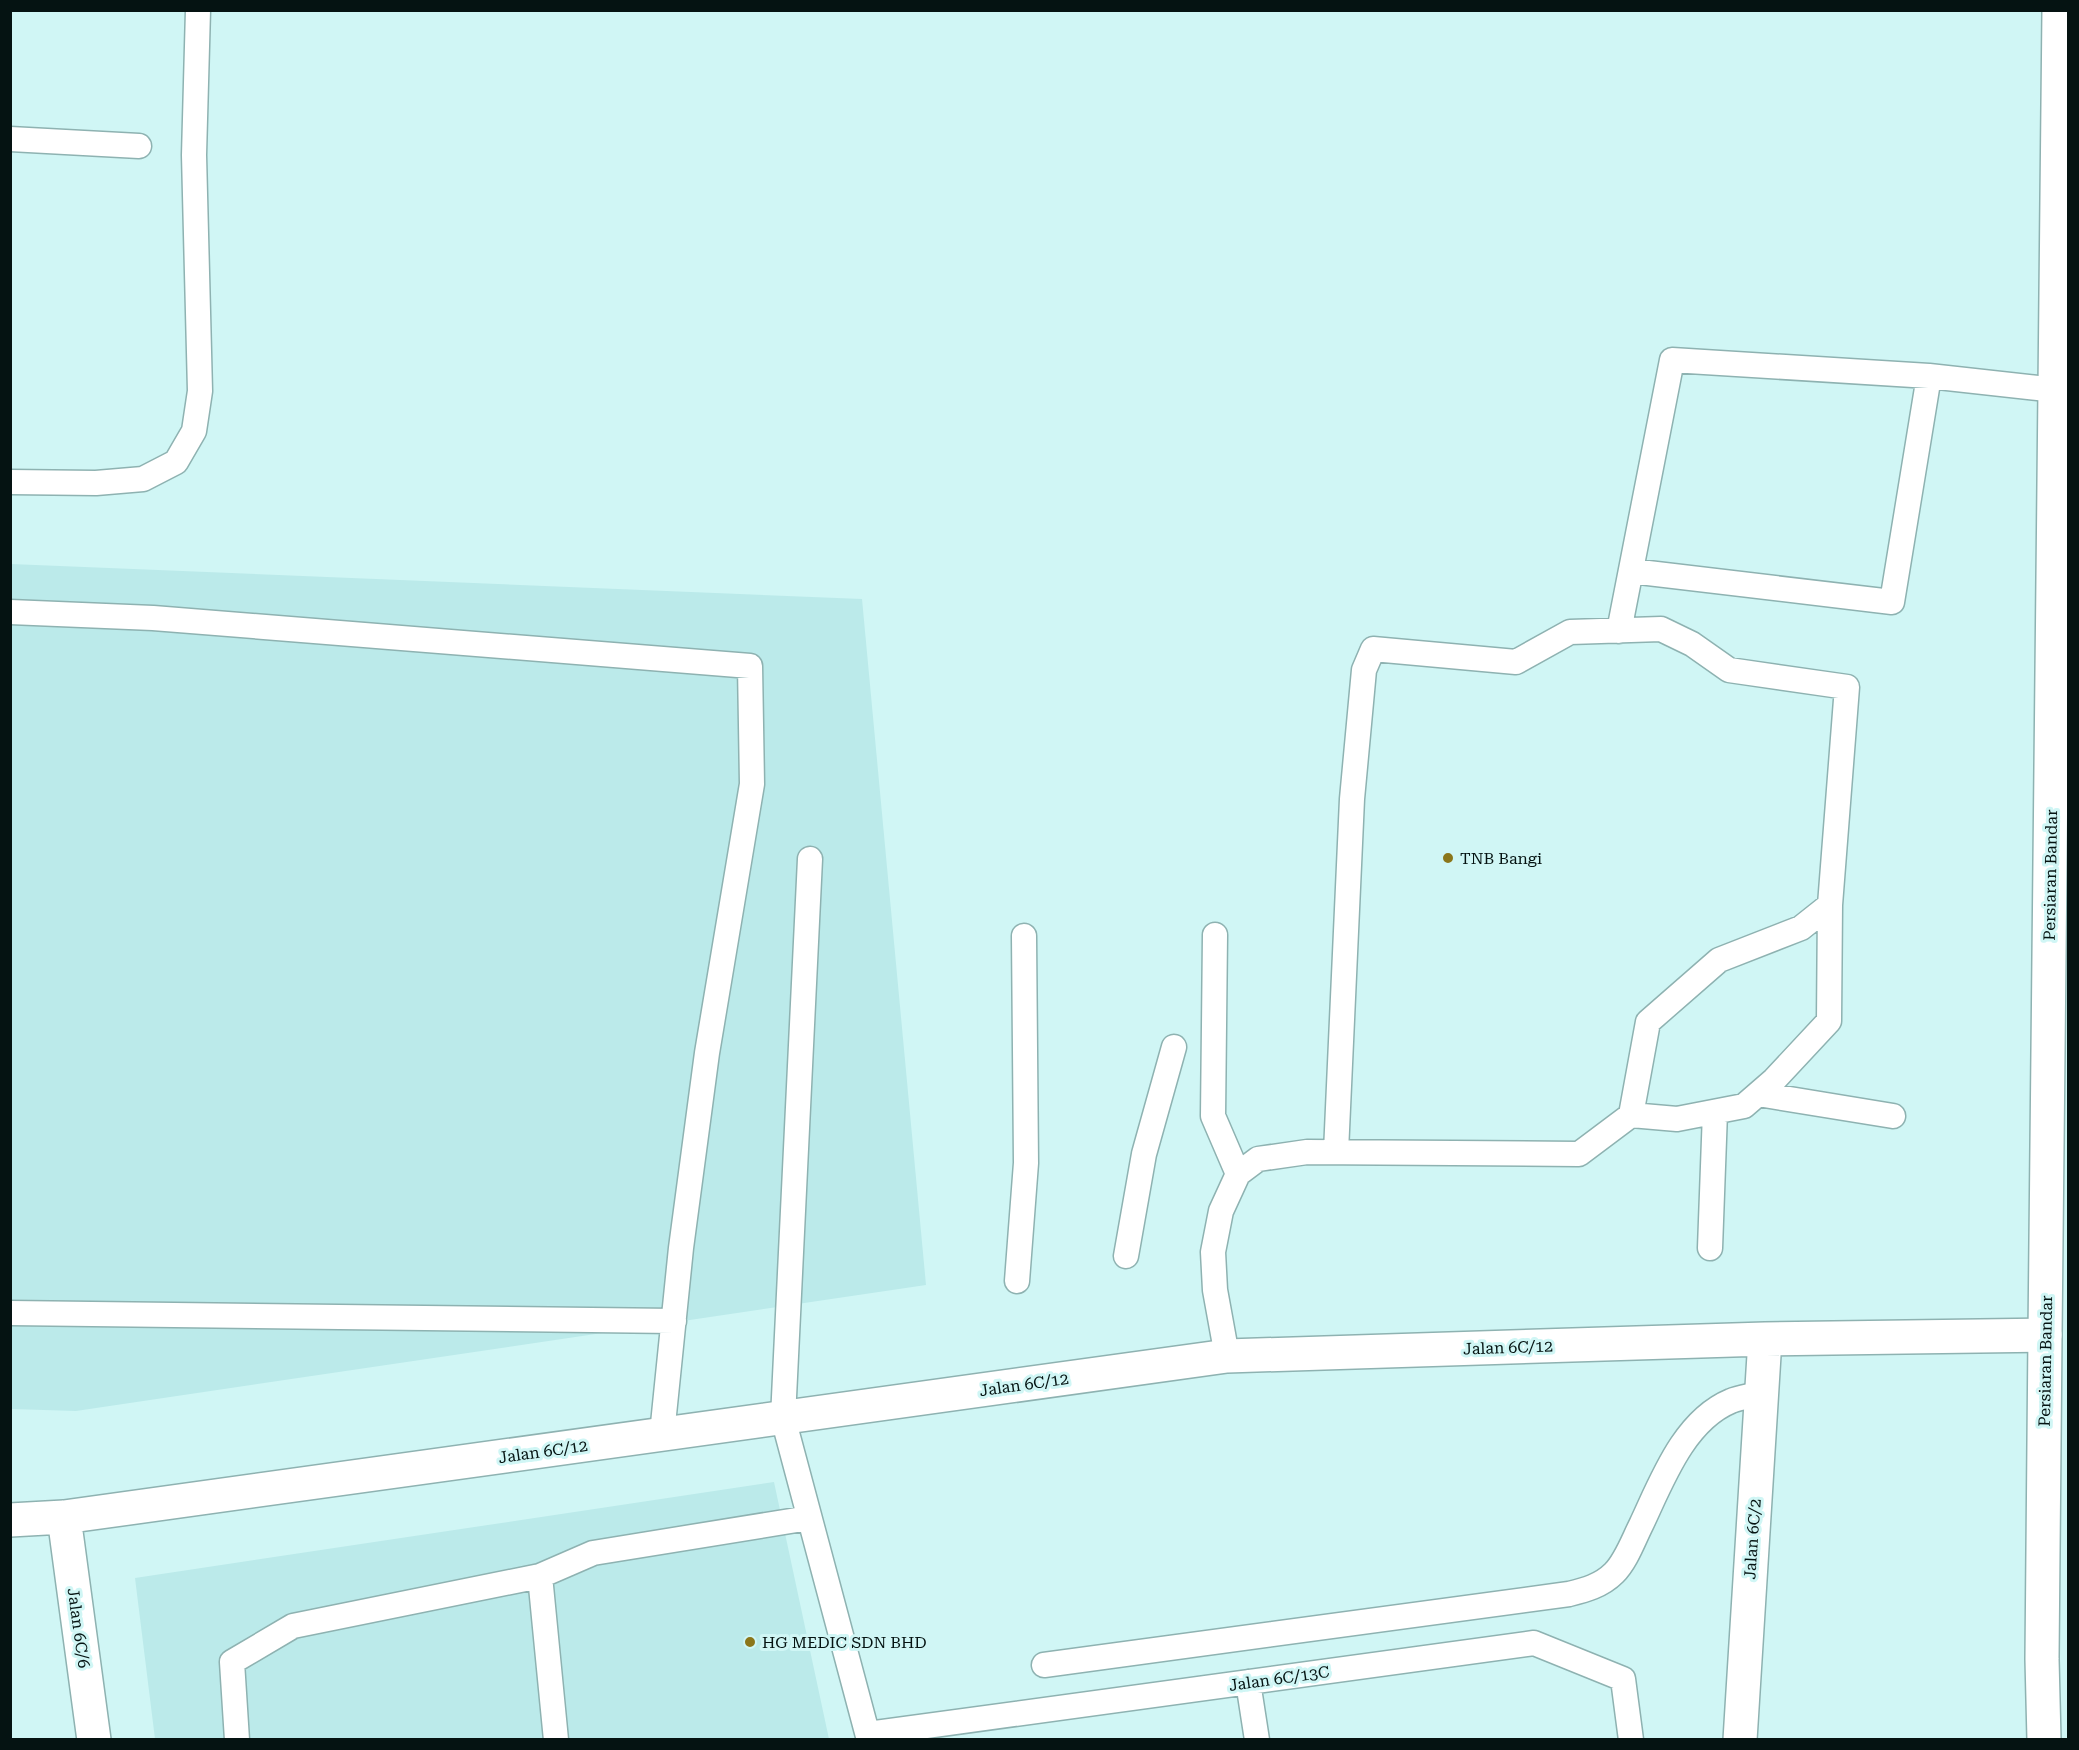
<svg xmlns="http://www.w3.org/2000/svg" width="2079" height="1750" font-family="'Roboto Serif',serif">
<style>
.built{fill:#bbeaea}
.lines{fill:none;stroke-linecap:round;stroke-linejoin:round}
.lane-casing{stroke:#8eb2b1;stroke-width:27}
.street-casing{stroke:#8eb2b1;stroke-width:36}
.secondary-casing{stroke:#8eb2b1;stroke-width:36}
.lane{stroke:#fff;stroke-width:24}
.street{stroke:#fff;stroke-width:33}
.secondary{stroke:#fff;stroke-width:33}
.poi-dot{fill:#8b761a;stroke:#d0f6f5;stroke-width:2}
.labels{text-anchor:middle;stroke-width:6;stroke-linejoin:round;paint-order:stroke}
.poi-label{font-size:16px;fill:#051312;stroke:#d0f6f5;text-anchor:start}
.street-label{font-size:16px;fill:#051312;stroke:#d0f6f5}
</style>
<rect width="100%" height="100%" fill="#d0f6f5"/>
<path class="built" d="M11 564 862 599 926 1285 76 1411 11 1409Z
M774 1482 829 1739H155L135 1578Z"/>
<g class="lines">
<g class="lane-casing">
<path id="lane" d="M10 139 139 146
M10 482 96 483 143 479 176 462 194 431 200 391 194 155 198 10
M1631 571 1892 602 1929 376
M10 612 153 618 750 666 752 784 707 1053 681 1248 662 1434
M1619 631 1672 360 1929 376 2056 390
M810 859 783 1418 869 1740
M1215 935 1213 1116 1238 1174
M1758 1094 1893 1116
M1336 1152 1352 799 1364 670 1373 649 1516 662 1570 632 1661 629 1692 644 1729 670 1847 687 1830 905 1829 1021 1774 1080 1744 1106 1677 1119 1631 1115
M1710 1248 1715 1112
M1126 1256 1144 1154 1174 1047
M1017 1281 1026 1163 1024 936
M10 1313 674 1321
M1227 1356 1215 1290 1213 1252 1221 1211 1238 1174 1258 1159 1307 1152 1579 1154 1631 1115 1648 1022 1719 960 1801 928 1830 905
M540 1576 556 1740
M1044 1665 1569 1594C1585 1590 1601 1586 1614 1573 1626 1561 1633 1541 1641 1525 1661 1483 1683 1421 1731 1401 1740 1397 1752 1396 1762 1393
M1248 1682 1257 1740
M868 1734 1534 1643 1623 1679 1631 1740
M237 1740 232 1662 293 1626 540 1576 593 1553 809 1518"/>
</g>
<g class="street-casing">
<path id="street" d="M64 1517 94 1740
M10 1520 64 1517 1227 1356 1765 1339 2045 1335
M1740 1740 1765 1339"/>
</g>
<g class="secondary-casing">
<path id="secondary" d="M2044 1740 2042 1659 2045 1335 2059 10"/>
</g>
<use href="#lane" class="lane"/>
<use href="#street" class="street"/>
<use href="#secondary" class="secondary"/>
</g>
<g class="poi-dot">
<circle cx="1448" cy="858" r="6"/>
<circle cx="750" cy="1642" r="6"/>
</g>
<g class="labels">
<g class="poi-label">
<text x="1460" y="864">TNB Bangi</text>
<text x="762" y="1648">HG MEDIC SDN BHD</text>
</g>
<g class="street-label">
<text transform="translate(2050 875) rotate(-89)" y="6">Persiaran Bandar</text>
<text transform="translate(1508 1347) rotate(-2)" y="6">Jalan 6C/12</text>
<text transform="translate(2045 1361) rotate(-89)" y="6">Persiaran Bandar</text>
<text transform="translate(1024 1384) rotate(-8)" y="6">Jalan 6C/12</text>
<text transform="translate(543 1451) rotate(-8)" y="6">Jalan 6C/12</text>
<text transform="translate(1752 1539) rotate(-86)" y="6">Jalan 6C/2</text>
<text transform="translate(79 1628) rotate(82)" y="6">Jalan 6C/6</text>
<text transform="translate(1279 1678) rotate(-8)" y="6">Jalan 6C/13C</text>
</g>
</g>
<rect width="2079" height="1750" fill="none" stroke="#051312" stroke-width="24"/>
</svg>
